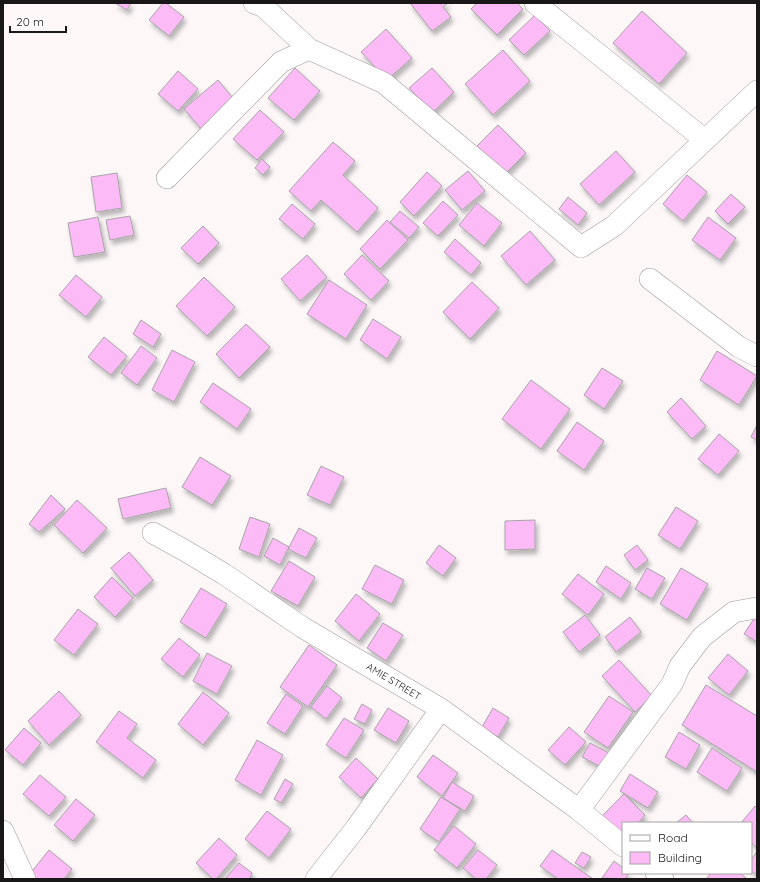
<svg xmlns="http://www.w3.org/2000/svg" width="760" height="882" font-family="Quicksand,sans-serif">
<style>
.building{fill:#fcbbf6;stroke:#a7a3a7;filter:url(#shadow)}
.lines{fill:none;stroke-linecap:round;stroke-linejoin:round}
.street-casing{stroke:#a19b9d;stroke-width:22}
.street{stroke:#fff;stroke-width:21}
.labels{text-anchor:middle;stroke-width:3;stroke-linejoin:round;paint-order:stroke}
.street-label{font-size:10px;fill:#191717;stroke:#fff}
</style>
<defs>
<filter id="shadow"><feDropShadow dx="2.5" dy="4.5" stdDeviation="2" flood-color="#0004"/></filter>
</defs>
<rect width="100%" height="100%" fill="#fdf7f8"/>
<path class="building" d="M115 3H131L127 10Z
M163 3H166L184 17 169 36 149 20Z
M410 3H448L443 7 451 17 432 31Z
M477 3H517L523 9 497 35 471 9Z
M642 11 687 53 659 84 613 43Z
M535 15 550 31 524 55 509 40Z
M386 29 412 58 387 80 361 52Z
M503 50 530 81 493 115 465 84Z
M295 68 320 91 294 120 268 98Z
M432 68 454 92 432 113 409 88Z
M178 71 198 89 178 111 158 94Z
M218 80 236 102 202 130 184 109Z
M260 110 284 132 257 160 233 139Z
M498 125 526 153 503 176 475 148Z
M333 142 355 161 343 175 378 208 357 232 321 200 311 211 289 191Z
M616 151 635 172 599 205 580 184Z
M262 159 270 167 263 175 255 168Z
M468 171 485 191 462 210 445 190Z
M427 172 442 186 414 216 400 202Z
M117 173 122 208 96 212 91 177Z
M687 175 707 192 683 221 663 204Z
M731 194 745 207 728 224 715 211Z
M568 197 587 213 578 225 559 209Z
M443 201 458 215 438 236 423 223Z
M477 203 502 223 484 246 459 225Z
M292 204 315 224 303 239 279 219Z
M400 211 419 227 409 238 390 222Z
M130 216 134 235 110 240 106 220Z
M98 217 105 252 74 257 68 223Z
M708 217 736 238 720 260 692 240Z
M387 220 408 240 380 269 360 249Z
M203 226 219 243 198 264 181 248Z
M530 231 555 260 526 285 501 256Z
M455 239 481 263 471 275 444 252Z
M307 255 327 277 300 301 281 279Z
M362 255 389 281 371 300 344 274Z
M76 275 102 297 86 317 59 295Z
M204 277 235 307 207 336 176 306Z
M329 280 367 305 346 339 307 314Z
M472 282 499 308 470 339 443 312Z
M373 319 401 337 387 359 360 340Z
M141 320 161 334 153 347 133 334Z
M246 324 270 347 239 378 216 354Z
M104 337 127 356 111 375 88 357Z
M141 346 157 358 137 385 121 373Z
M172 350 195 362 174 402 152 390Z
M717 351 757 376 739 405 700 380Z
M602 368 623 381 604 409 584 395Z
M531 380 570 409 541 449 502 419Z
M213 383 251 409 237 429 200 402Z
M681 398 706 426 692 439 667 412Z
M577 422 604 441 584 470 557 451Z
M757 425V440L751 437Z
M719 434 739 451 718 475 698 459Z
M200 457 231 476 212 505 182 487Z
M321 466 344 477 330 505 307 495Z
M166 488 171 508 123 519 118 499Z
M51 495 65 509 39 532 29 524Z
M77 500 107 528 83 553 54 525Z
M676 507 698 521 680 549 658 535Z
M250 517 270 524 259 557 239 549Z
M535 520V549L505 550V521Z
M299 528 317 538 306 558 288 549Z
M273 538 289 547 280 565 264 556Z
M439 545 456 558 443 576 426 563Z
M637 545 648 560 635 570 624 555Z
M129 552 153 580 135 596 111 568Z
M289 561 315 577 298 606 271 591Z
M375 565 404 580 392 604 362 589Z
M606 566 631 583 621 599 596 582Z
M647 568 665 578 652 599 635 589Z
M681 568 708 584 687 620 660 604Z
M578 574 604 594 588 615 562 594Z
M112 577 133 598 115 617 94 597Z
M201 588 227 604 206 638 180 622Z
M356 594 380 614 359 641 335 621Z
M78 609 98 624 74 655 54 640Z
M757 614V642L744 634Z
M585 615 600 635 579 652 563 632Z
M630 617 641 632 616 652 605 637Z
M383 623 403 635 386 661 367 648Z
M179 638 200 655 183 677 161 659Z
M309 645 337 665 308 707 280 687Z
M207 653 232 666 217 694 193 681Z
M728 654 748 671 729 695 708 678Z
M619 660 652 696 635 712 602 676Z
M706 685 757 716V772L682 725Z
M327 686 342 698 326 719 311 707Z
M59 691 81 715 49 745 28 721Z
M203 692 229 713 203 745 178 724Z
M286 694 303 706 285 734 267 723Z
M609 696 633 712 608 748 584 732Z
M362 704 372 710 365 724 354 719Z
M388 708 409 721 396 743 374 730Z
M493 708 509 718 498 737 482 727Z
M119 711 137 724 127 738 156 760 143 778 96 742Z
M344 718 364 730 346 758 326 745Z
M569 727 586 742 565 765 548 750Z
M24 728 41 743 23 765 5 750Z
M679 732 700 745 686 769 665 757Z
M257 740 283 755 261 795 235 780Z
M590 743 609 753 601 767 582 757Z
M712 748 742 768 727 791 697 772Z
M433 755 458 773 442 796 417 777Z
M356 758 378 779 361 798 339 777Z
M630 774 658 792 648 808 620 791Z
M40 775 66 797 49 816 23 794Z
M285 779 293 784 281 803 274 799Z
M452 782 474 796 465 811 443 798Z
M624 794 645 815 638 823H623V837L602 816Z
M441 797 460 809 439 842 420 829Z
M76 799 95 815 73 841 54 825Z
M755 806 757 808V848L751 843V823H741Z
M267 811 291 829 269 858 245 839Z
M686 815 693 823H676Z
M454 826 476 844 457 868 434 850Z
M219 838 237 855 216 879H213L196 863Z
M49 850 72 869 64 879H34L29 875Z
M478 850 497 865 486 879H476L463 868Z
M552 850 593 879H558L540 866Z
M757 851V875L751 871V860Z
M582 852 591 857 584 868 575 863Z
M614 861 623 868V873H629L625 879 602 878Z
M239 863 252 873 250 879H225Z
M711 873H740L747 879H706Z"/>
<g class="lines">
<g class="street-casing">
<path id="street" d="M254 3 264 7 309 49
M535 3 705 140
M167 178 281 62 309 49 384 83 581 247 614 226 757 91
M650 279 739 347 757 356
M153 533 184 550 224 574 302 627 441 709 579 810 623 846
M579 810 672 684 680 666 702 637 734 612 756 608
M3 831 25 879
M656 873 663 879
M316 879 356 828 441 709"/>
</g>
<use href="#street" class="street"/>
</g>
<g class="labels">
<g class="street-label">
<text transform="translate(394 681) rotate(31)" y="4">AMIE STREET</text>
</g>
</g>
<rect width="760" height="882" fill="none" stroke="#191717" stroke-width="8"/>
<rect x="622" y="822" width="130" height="52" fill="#ffffff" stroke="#a3a2a2"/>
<rect x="630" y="835" width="20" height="6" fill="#ffffff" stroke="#a3a2a2"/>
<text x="658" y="842" font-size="12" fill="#191717">Road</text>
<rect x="630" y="852" width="20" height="12" fill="#fcbbf6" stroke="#a3a2a2"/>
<text x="658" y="862" font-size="12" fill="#191717">Building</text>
<path d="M10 26v6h56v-6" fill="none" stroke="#191717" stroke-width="2"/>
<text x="16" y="26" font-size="12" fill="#191717" stroke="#ffffff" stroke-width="3" paint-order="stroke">20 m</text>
</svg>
